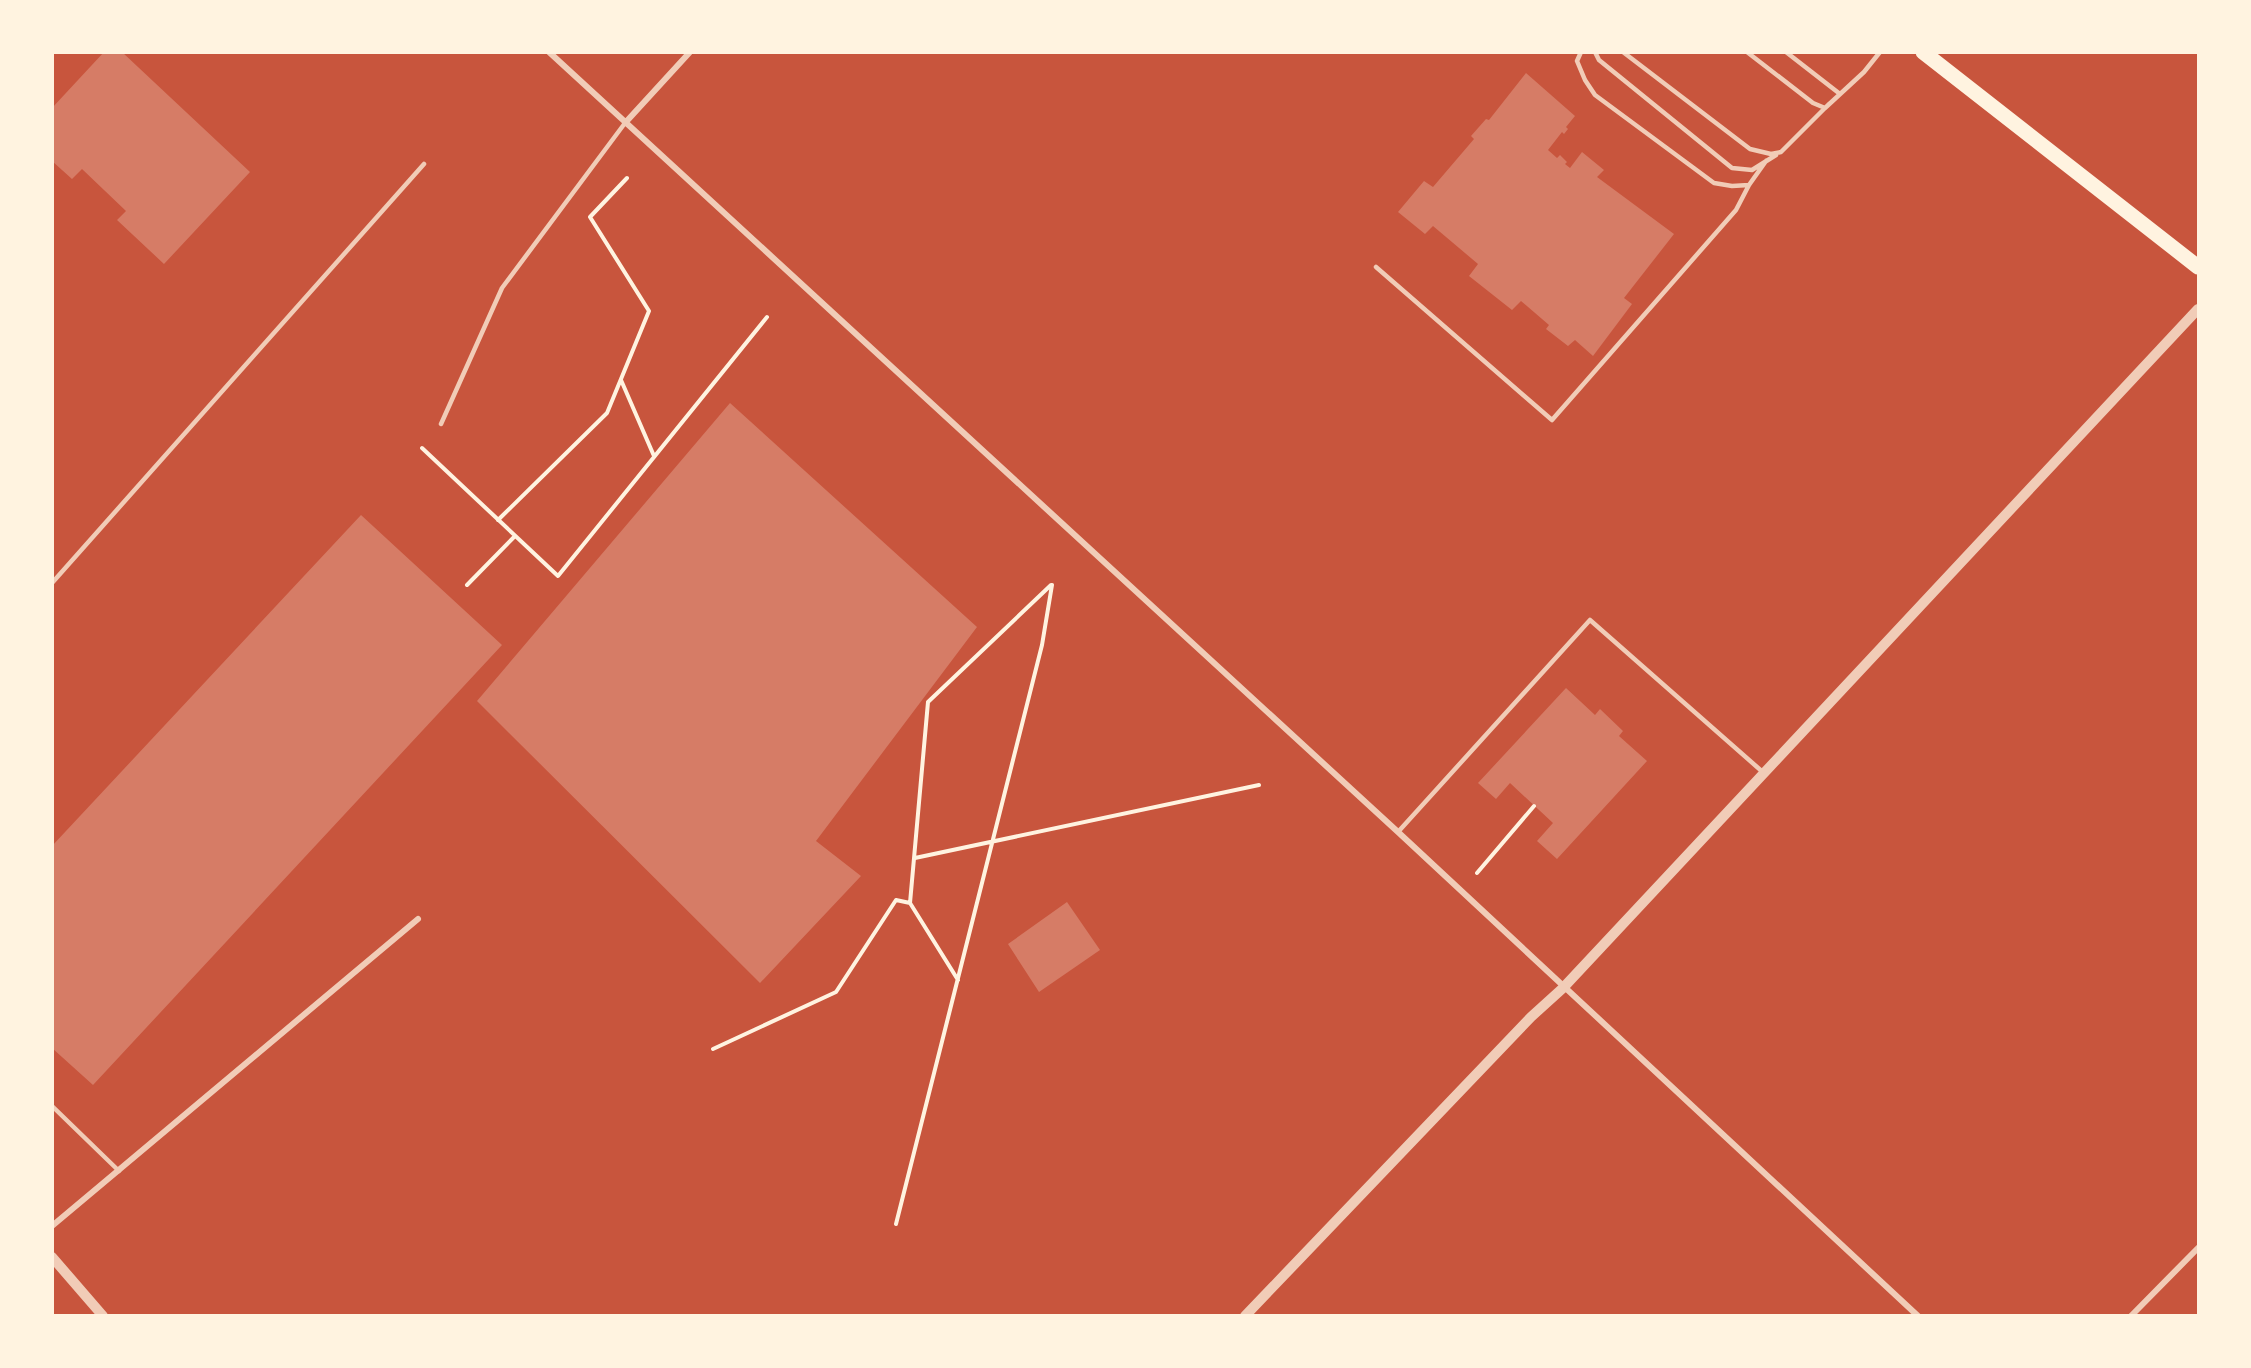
<svg xmlns="http://www.w3.org/2000/svg" width="2251" height="1368" font-family="Barlow,sans-serif">
<style>
.building{fill:#d67c66}
.lines{fill:none;stroke-linecap:round;stroke-linejoin:round}
.path{stroke:#fff3e0;stroke-width:4}
.service{stroke:#f1ccb7;stroke-width:4.5}
.minor{stroke:#f1ccb7;stroke-width:6}
.tertiary{stroke:#f1ccb7;stroke-width:10}
.primary{stroke:#fff3e0;stroke-width:15}
</style>
<rect width="100%" height="100%" fill="#c8553d"/>
<path class="building" d="M104 52H122L250 172 164 264 117 220 126 211 82 169 72 179 52 161V108Z
M1526 73 1575 116 1566 127 1568 129 1564 134 1562 132 1548 150 1557 158 1560 155 1567 162 1565 164 1570 168 1582 152 1604 170 1597 177 1674 234 1624 298 1632 304 1593 356 1575 340 1568 346 1546 329 1549 325 1521 301 1512 310 1469 276 1478 264 1433 226 1425 234 1398 212 1424 181 1433 187 1474 139 1471 136 1486 119 1489 120Z
M730 403 977 627 816 841 861 876 760 983 477 701Z
M361 515 502 645 93 1085 52 1048V846Z
M1566 688 1595 715 1600 709 1623 731 1619 736 1647 761 1557 859 1537 841 1553 823 1510 783 1496 799 1478 783Z
M1067 902 1100 950 1039 992 1008 944Z"/>
<g class="lines">
<path class="path" d="M621 380 654 456
M422 448 558 576 767 317
M498 520 607 413 649 311 590 217 627 178
M467 585 515 536
M915 858 1259 785
M1477 873 1534 806
M958 980 910 903 928 702 1051 585
M713 1049 836 992 896 900 910 903
M896 1224 1042 645 1052 585"/>
<path class="service" d="M1581 52 1577 61 1585 80 1595 95 1714 183 1732 186 1749 185 1766 161
M1595 52 1599 60 1732 168 1752 170 1776 155
M1623 52 1750 149 1771 154 1781 152 1829 104
M1747 52 1813 103 1825 108 1864 72 1880 52
M1786 52 1840 94
M1376 267 1552 420 1736 210 1749 185
M441 424 502 288 625 123
M52 583 424 164
M1398 832 1590 620 1765 774
M52 1106 119 1171"/>
<path class="minor" d="M549 52 1398 832 1918 1316
M625 123 690 52
M52 1226 418 919
M2131 1316 2198 1248"/>
<path class="tertiary" d="M52 1257 103 1316
M1245 1316 1531 1017 1563 988 2198 309"/>
<path class="primary" d="M1923 52 2198 267"/>
</g>
<rect width="2251" height="1368" fill="none" stroke="#fff3e0" stroke-width="108"/>
</svg>
